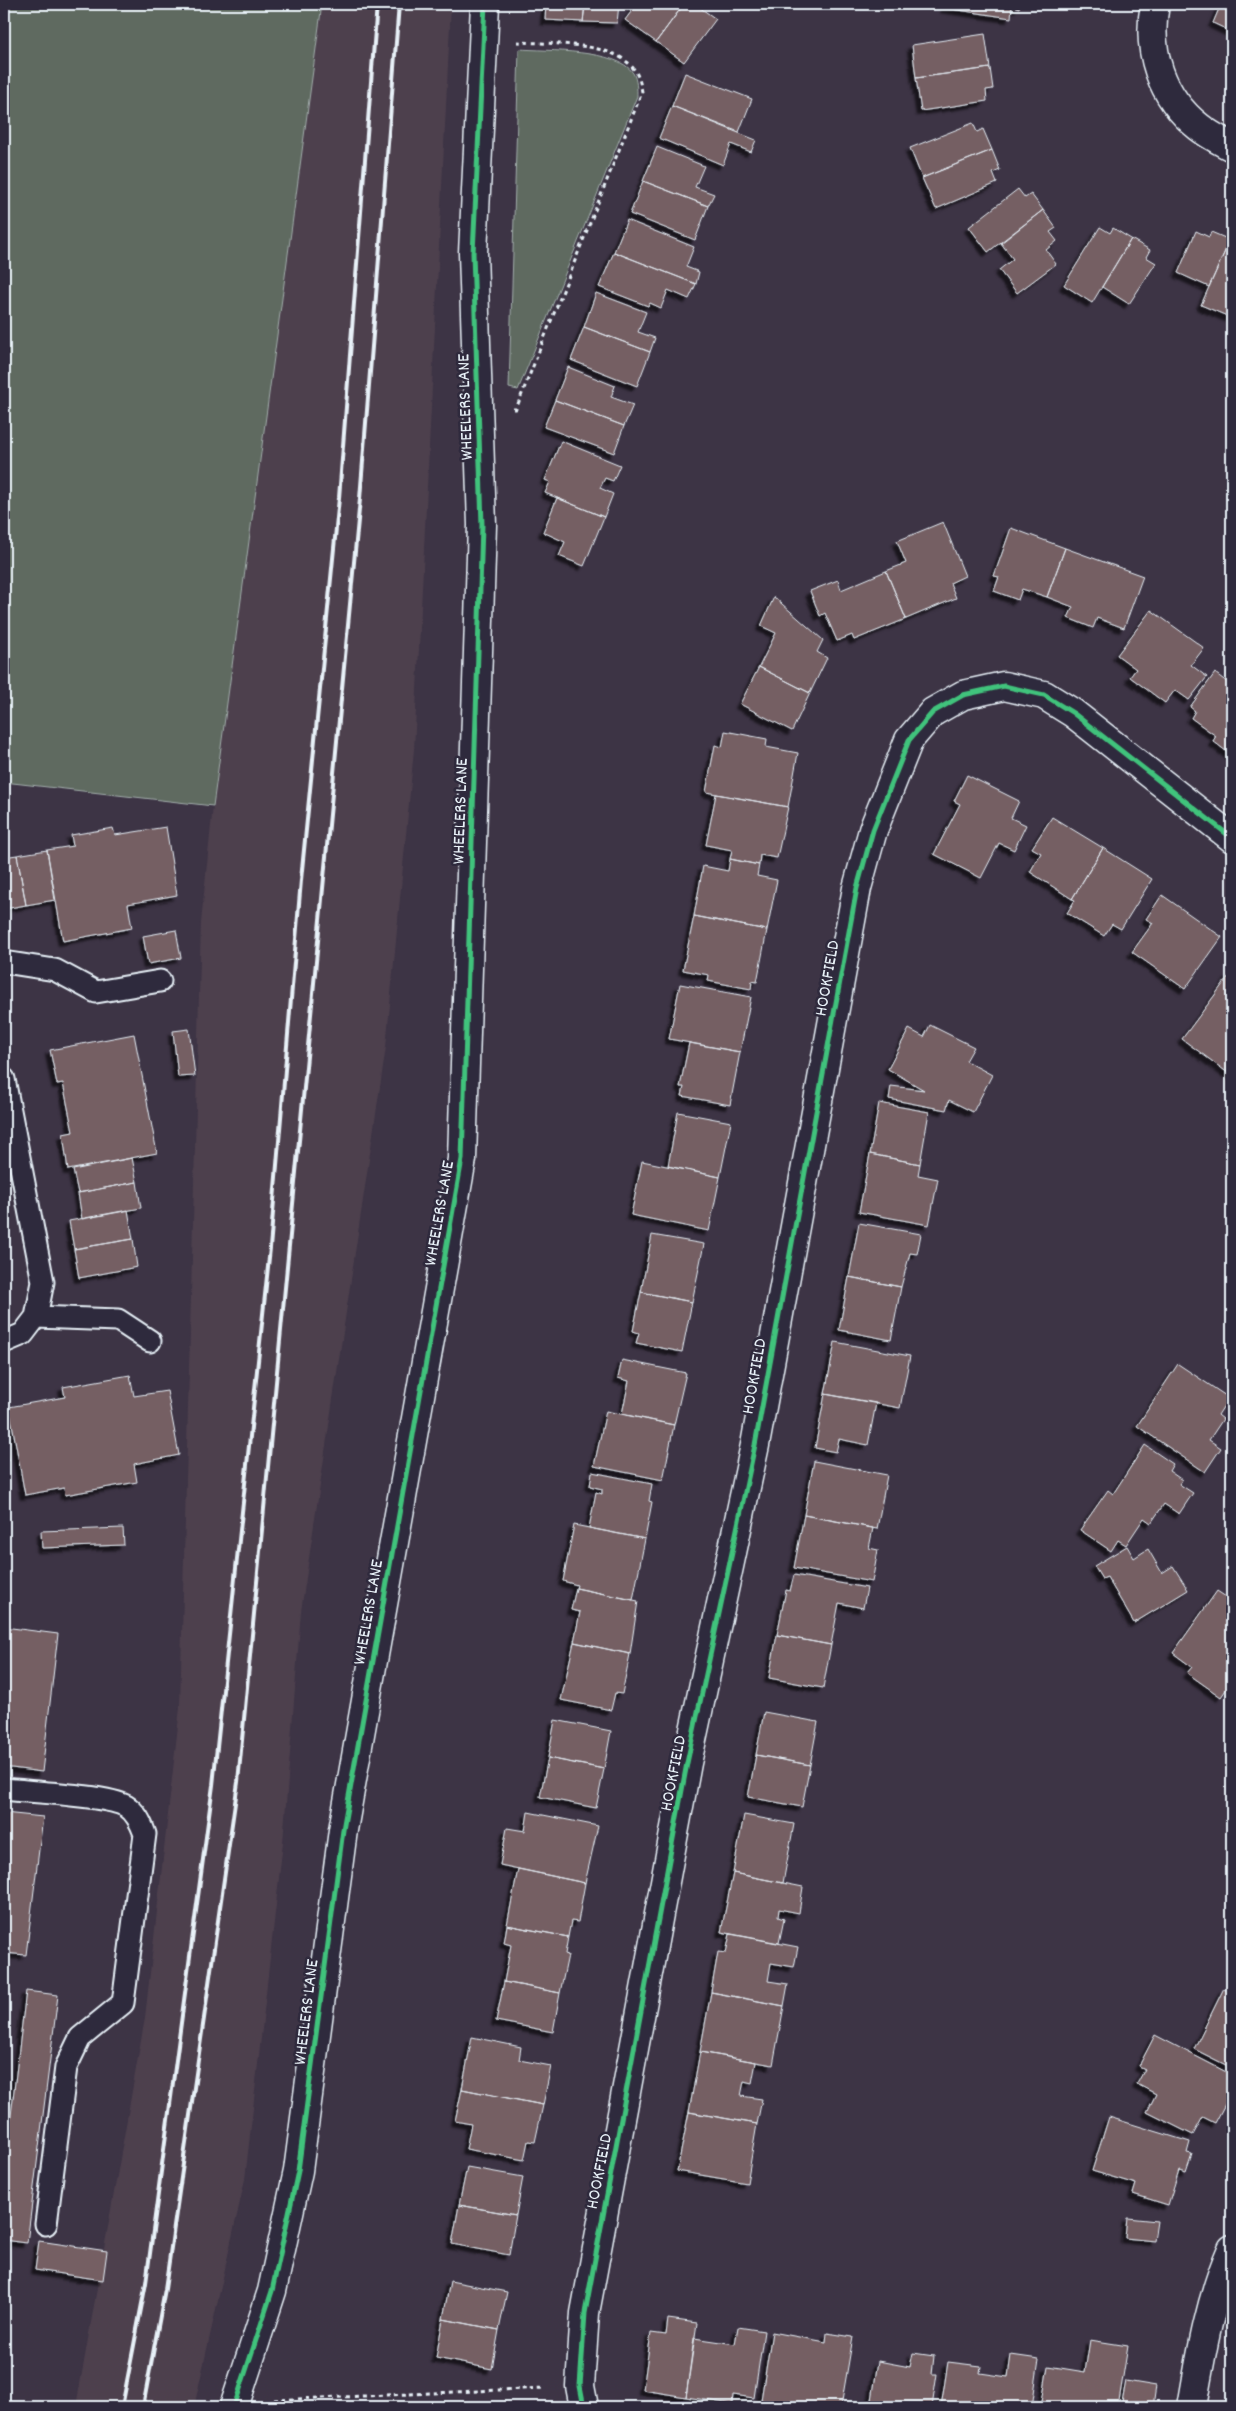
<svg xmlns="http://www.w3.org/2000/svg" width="1236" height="2411" font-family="Dekko,sans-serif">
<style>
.built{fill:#4e414e}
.green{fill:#5e6a60;stroke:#a3aeac}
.building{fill:#745e63;stroke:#e8f1f8;filter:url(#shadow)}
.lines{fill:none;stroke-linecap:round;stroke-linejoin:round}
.lane-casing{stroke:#e8f1f8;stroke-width:25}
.street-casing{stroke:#e8f1f8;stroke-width:31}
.path{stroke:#e8f1f8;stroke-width:3;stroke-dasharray:4 4;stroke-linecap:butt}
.lane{stroke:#2f2a3d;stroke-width:21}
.street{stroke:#2f2a3d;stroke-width:28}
.rail{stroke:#e8f1f8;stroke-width:4}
.cycleway-casing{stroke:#2f2a3d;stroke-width:8}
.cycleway{stroke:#40c37c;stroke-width:5}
.labels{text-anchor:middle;stroke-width:5;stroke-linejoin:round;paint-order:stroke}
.street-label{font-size:18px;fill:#e8f1f8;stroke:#2f2a3d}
</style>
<defs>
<filter id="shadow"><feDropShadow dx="-4.5" dy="4.5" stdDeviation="1" flood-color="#0009"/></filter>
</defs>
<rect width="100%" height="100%" fill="#3d3445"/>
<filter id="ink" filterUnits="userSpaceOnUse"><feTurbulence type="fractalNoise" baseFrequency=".02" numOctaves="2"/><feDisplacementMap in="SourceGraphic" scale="10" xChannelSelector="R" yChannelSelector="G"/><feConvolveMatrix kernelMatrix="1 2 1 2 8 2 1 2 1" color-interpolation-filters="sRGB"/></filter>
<g filter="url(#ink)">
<path class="built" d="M322 4H451L414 749 386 1047 301 1611 283 1842 245 2179 194 2407H76L145 2018 180 1708 201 923 213 806Z"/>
<path class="green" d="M4 4H322L213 806 4 782Z
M519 49C546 51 618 49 633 73 637 80 637 89 637 96L518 390 509 388Z"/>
<path class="building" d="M546 4H585L583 22 545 20Z
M585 4H619L617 23 583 22Z
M637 4H684L656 42 625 20Z
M684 4H702L699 7 716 19 684 62 656 42Z
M945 4H1020L1019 8 1012 6 1011 18 945 8Z
M1221 4H1232V32L1213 23Z
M985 34 990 68 916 78 912 45Z
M990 68 993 89 986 90 987 101 921 111 916 78Z
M685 73 752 99 739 132 672 106Z
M672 106 756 140 751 152 731 144 723 165 659 138Z
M973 123 977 132 983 129 992 150 922 178 910 148Z
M657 147 704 166 695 187 714 194 708 206 643 181Z
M992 150 1000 170 993 173 997 183 936 209 922 178Z
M643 181 708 206 695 240 630 214Z
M1018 189 1025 198 1031 194 1043 210 988 252 969 227Z
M1043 210 1056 228 1050 232 1057 241 1046 250 1056 264 1017 293 999 270 1013 259 1001 243Z
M627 220 694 247 686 267 699 272 696 284 614 252Z
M1100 227 1110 233 1113 228 1131 239 1092 303 1064 285Z
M1196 231 1209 237 1211 232 1230 240 1209 287 1178 273Z
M1131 239 1150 250 1146 257 1156 263 1129 304 1102 287Z
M1230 240 1232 241V318L1201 305Z
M614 252 696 284 689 299 668 290 661 308 650 303 648 306 599 287Z
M596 293 646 312 638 332 655 338 650 352 584 327Z
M584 327 650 352 637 386 571 360Z
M568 367 615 386 611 397 633 405 624 426 555 400Z
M555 400 624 426 614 453 544 427Z
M561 441 620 465 613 481 605 478 600 488 613 494 604 517 545 493 550 482 545 480Z
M557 498 604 517 584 566 559 556 565 542 543 532Z
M943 522 965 576 950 583 956 598 906 619 886 571 906 563 897 541Z
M1011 528 1065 548 1047 597 1022 589 1018 600 994 591 999 577 994 576Z
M1065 548 1143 576 1124 628 1097 618 1093 628 1068 618 1073 607 1047 597Z
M886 571 906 619 854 640 852 635 837 641 825 613 820 616 810 591 838 580 841 590Z
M774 597 823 640 817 652 827 658 810 693 759 667 776 633 761 626Z
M1151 610 1204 648 1191 665 1207 677 1189 700 1175 690 1165 703 1130 677 1136 669 1117 655Z
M759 667 810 693 792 731 740 704Z
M1215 673 1232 686 1231 755 1213 741 1216 736 1191 718 1195 711 1190 707Z
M725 731 767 739 766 747 798 753 788 807 706 792 715 745 722 747Z
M967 775 1019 801 1011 818 1026 825 1014 850 999 843 981 878 934 854 960 804 954 801Z
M716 794 788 807 777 858 760 855 759 865 730 859 732 850 706 845Z
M1052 817 1103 848 1072 899 1030 872 1041 853 1032 848Z
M166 827 177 895 128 904 132 928 63 941 47 850 73 846 71 835 113 828 115 835Z
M1103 848 1152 879 1121 929 1112 924 1104 936 1067 913 1075 900 1072 899Z
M47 850 55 900 26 905 17 855Z
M17 855 26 905 4 909V857Z
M730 859 759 865 757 876 777 880 767 930 694 916 703 866 728 871Z
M1162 895 1222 937 1185 989 1132 952 1153 923 1146 919Z
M694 916 767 930 757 982 752 981 751 989 708 981 709 975 683 970Z
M176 930 181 958 148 964 143 936Z
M1232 972V1076L1182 1039Z
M680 984 751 997 740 1052 669 1039Z
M930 1025 974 1047 966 1061 992 1075 973 1112 949 1100 946 1110 889 1099 891 1086 924 1090 888 1069 909 1029 924 1037Z
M189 1029 195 1076 178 1077 173 1031Z
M134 1034 157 1153 68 1170 63 1134 73 1132 63 1083 57 1084 50 1050Z
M689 1043 740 1052 730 1105 682 1096 684 1087H680Z
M879 1103 929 1112 920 1164 870 1154Z
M678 1112 731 1122 720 1177 668 1166Z
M870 1154 920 1164 918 1175 938 1179 929 1225 859 1212Z
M132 1158 137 1182 78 1193 73 1170Z
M642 1161 720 1177 709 1231 631 1215Z
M137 1182 141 1208 82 1219 78 1193Z
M128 1210 133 1239 74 1249 69 1221Z
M859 1223 921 1234 917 1254 910 1253 901 1287 849 1277Z
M652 1235 704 1244 692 1302 641 1292Z
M133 1239 137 1267 79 1278 74 1249Z
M849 1277 901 1287 891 1340 839 1330Z
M641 1292 692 1302 682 1352 636 1343 639 1333 633 1331Z
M835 1342 910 1356 900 1408 825 1394Z
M622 1360 686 1373 674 1425 622 1414 629 1381 618 1378Z
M1178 1364 1229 1398 1218 1415 1223 1419 1209 1440 1221 1448 1205 1472 1137 1426Z
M130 1375 134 1396 167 1391 179 1455 134 1464 137 1482 65 1495 64 1488 25 1495 9 1407 65 1397 63 1387Z
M825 1394 876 1403 868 1445 839 1439 836 1452 815 1448Z
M606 1411 674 1425 663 1480 594 1466Z
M4 1436 9 1461 4 1462Z
M1145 1445 1173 1464 1169 1471 1182 1480 1179 1484 1193 1493 1179 1514 1164 1504 1151 1523 1144 1518 1126 1545 1118 1540 1111 1551 1080 1530 1108 1490 1113 1494Z
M814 1461 887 1475 877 1529 804 1515Z
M592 1472 652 1484 649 1501 652 1502 645 1539 589 1528 596 1492 602 1494V1489L590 1486Z
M804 1515 873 1528 869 1548 878 1550 872 1582 794 1568Z
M574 1525 645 1539 633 1600 576 1588 577 1585 563 1581Z
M123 1528 124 1545 42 1548 41 1531Z
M1127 1546 1134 1558 1148 1549 1162 1573 1173 1566 1188 1590 1134 1623 1107 1577 1102 1579 1094 1566Z
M794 1575 867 1588 863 1608 839 1603 831 1645 777 1635 786 1590 790 1591Z
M576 1588 638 1601 630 1654 574 1642 580 1612 571 1610Z
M1217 1591 1232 1601V1681L1221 1697 1187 1673 1192 1667 1173 1653Z
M4 1627 58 1634 42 1772 4 1767Z
M777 1635 831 1645 823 1688 769 1678Z
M574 1642 630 1654 622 1694 615 1693 611 1710 561 1700Z
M764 1712 818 1722 810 1765 756 1755Z
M555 1720 611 1731 604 1769 548 1758Z
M756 1755 810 1765 802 1807 748 1797Z
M548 1758 604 1769 596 1808 540 1797Z
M528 1812 598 1826 585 1883 500 1865 507 1828 525 1831Z
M4 1813 43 1817 26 1955 4 1953Z
M744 1815 794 1824 783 1883 733 1873Z
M518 1869 585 1883 578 1922 571 1921 568 1937 507 1925Z
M733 1873 803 1887 799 1913 779 1909 778 1917 784 1919 779 1943 721 1932Z
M507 1925 568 1937 565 1954 568 1955 560 1993 504 1982 511 1945 504 1943Z
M730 1934 798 1947 794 1967 771 1963 768 1981 788 1984 784 2006 711 1992 718 1952 726 1953Z
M504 1982 560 1993 553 2032 496 2021Z
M1224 1988 1232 1992V2068L1194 2049Z
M26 1991 58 1995 27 2243 4 2240V2173Z
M711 1992 784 2006 773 2065 700 2052Z
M1155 2035 1232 2075V2091L1215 2123 1203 2117 1193 2135 1147 2112 1156 2094 1137 2084 1145 2069 1139 2066Z
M472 2037 521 2047 519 2060 551 2066 543 2105 462 2089Z
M700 2052 756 2062 752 2083 744 2081 741 2096 762 2099 757 2124 689 2112Z
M462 2089 543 2105 535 2142 528 2141 524 2160 466 2149 471 2124 455 2121Z
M689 2112 757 2124 747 2183 677 2171Z
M1109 2117 1190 2142 1187 2153 1192 2154 1186 2172 1179 2170 1168 2205 1133 2194 1136 2184 1092 2171Z
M467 2167 523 2177 516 2215 459 2205Z
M459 2205 516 2215 509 2255 452 2244Z
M1127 2218 1157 2221 1154 2241 1125 2238Z
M39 2241 107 2251 103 2280 35 2270Z
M450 2281 507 2292 499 2330 443 2319Z
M443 2319 499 2330 492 2369 436 2358Z
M668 2319 697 2323 686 2397 643 2390 651 2333 666 2335Z
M738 2327 764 2331 754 2398 733 2395 732 2404 686 2397 694 2338 735 2344Z
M772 2332 826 2342 827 2333 853 2337 841 2407H806L761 2400Z
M1090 2340 1128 2346 1118 2407H1041L1048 2366 1085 2372Z
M913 2353 934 2356 932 2374H937L932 2407H871L878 2361 910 2367Z
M1011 2355 1039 2359 1032 2407H941L948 2362 981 2366 980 2373 1008 2377Z
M1126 2381 1156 2386 1153 2407H1121Z"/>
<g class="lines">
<g class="lane-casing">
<path id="lane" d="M4 962 55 970 96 992 160 981
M4 1079 43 1282 36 1317
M4 1342 23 1334 36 1317 118 1320 150 1341
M4 1789C29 1792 107 1795 126 1806 136 1812 141 1823 145 1834L123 2003 80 2038 66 2067 46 2224"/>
</g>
<g class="street-casing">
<path id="street" d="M1155 4C1146 51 1161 97 1199 127 1209 135 1221 141 1232 147
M234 2407 272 2291 298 2171 343 1830 462 1159 482 525 473 253 485 4
M584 2407 580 2386 585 2313 687 1763 755 1445 857 888 873 830 909 740 933 712 963 695 1004 686 1044 695 1073 713 1232 838
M1192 2407C1201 2354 1210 2299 1232 2249"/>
</g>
<path class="path" d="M513 409H516L642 92C640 80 637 70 627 62 604 42 548 44 518 42
M274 2400 545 2388"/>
<use href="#lane" class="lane"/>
<use href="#street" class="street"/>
<path class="rail" d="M122 2407 146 2283 213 1785 270 1248 301 880 339 498 377 4
M143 2407 165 2289 238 1782 360 499 399 4"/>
<g class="cycleway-casing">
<path id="cycleway" d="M234 2407 272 2291 298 2171 343 1830 462 1159 482 525 473 253 485 4
M584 2407 580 2386 585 2313 687 1763 755 1445 857 888 873 830 909 740 933 712 963 695 1004 686 1044 695 1073 713 1232 838"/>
</g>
<use href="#cycleway" class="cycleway"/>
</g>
</g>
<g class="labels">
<g class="street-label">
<text transform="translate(464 407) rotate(-92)" y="6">WHEELERS LANE</text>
<text transform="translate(459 811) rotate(-88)" y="6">WHEELERS LANE</text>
<text transform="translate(826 978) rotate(-80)" y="6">HOOKFIELD</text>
<text transform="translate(438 1213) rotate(-80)" y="6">WHEELERS LANE</text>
<text transform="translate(753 1376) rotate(-80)" y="6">HOOKFIELD</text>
<text transform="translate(367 1612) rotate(-80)" y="6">WHEELERS LANE</text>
<text transform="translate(672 1773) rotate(-79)" y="6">HOOKFIELD</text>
<text transform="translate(305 2012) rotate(-83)" y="6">WHEELERS LANE</text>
<text transform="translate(598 2171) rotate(-79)" y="6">HOOKFIELD</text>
</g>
</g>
<rect width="1236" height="2411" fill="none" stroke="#2f2a3d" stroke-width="20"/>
<rect x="10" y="10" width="1216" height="2391" fill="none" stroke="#e8f1f8" stroke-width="2" filter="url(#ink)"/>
</svg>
